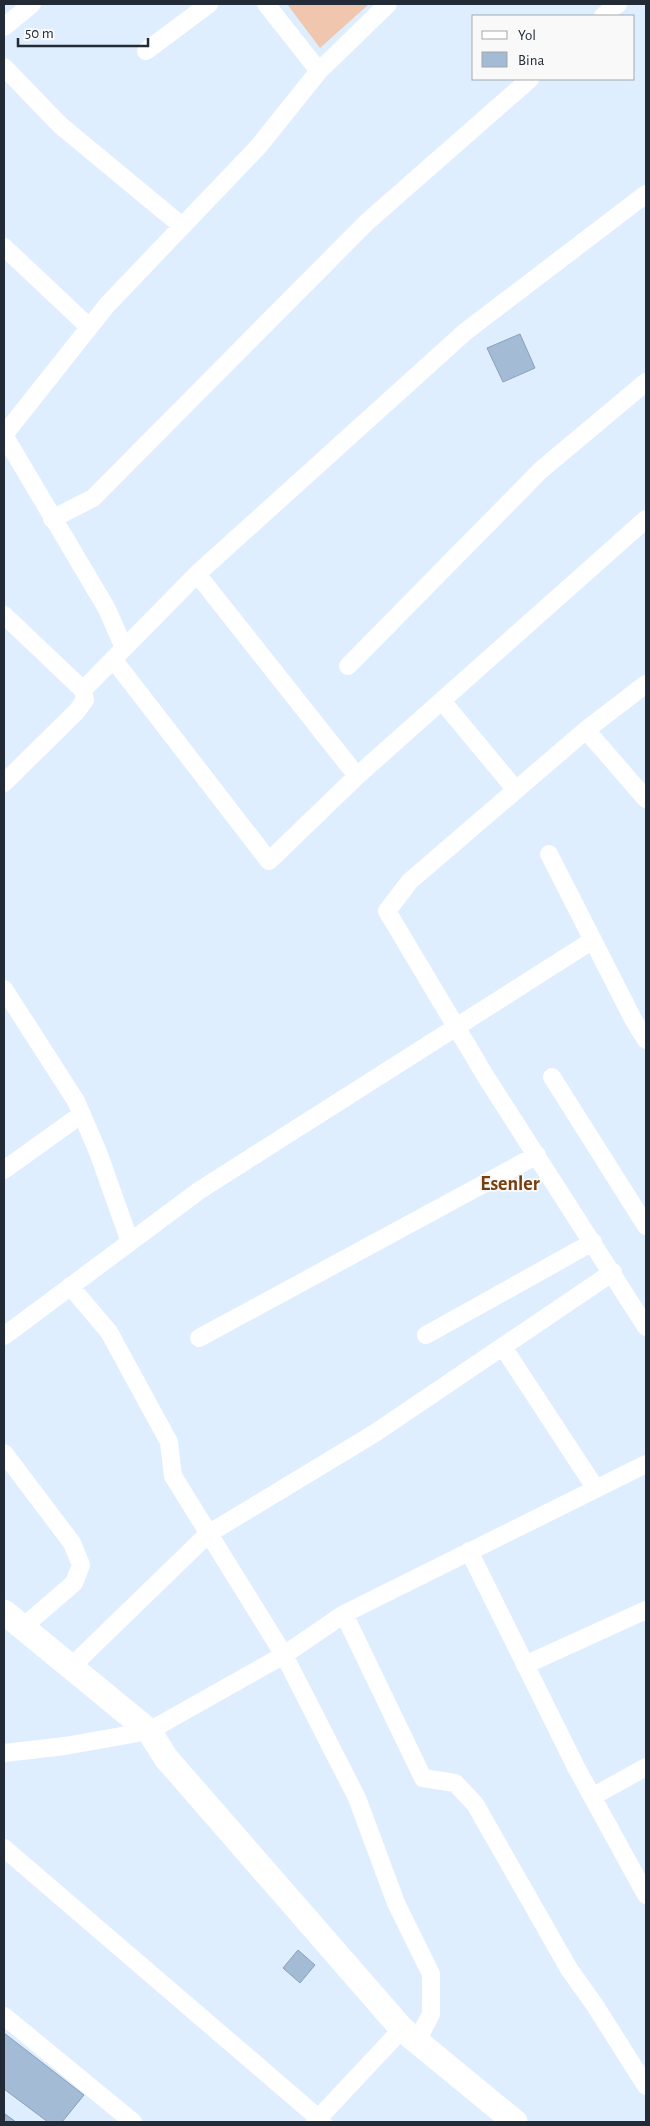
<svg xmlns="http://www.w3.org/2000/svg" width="650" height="2126" font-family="'Alegreya Sans',sans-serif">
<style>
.green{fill:#f0c7ae}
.building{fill:#a4bbd6;stroke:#89a0ba}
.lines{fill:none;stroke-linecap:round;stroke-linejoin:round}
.street{stroke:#fff;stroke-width:18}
.secondary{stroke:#fff;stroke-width:25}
.labels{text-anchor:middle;stroke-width:4;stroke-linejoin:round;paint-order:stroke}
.district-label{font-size:20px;font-weight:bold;fill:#793e0e;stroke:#f9f9f9}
</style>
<rect width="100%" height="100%" fill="#dfeeff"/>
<path class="green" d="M287 4H369L320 48Z"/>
<path class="building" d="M520 334 535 368 503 382 487 348Z
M298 1950 315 1965 300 1983 283 1968Z
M4 2033 84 2095 62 2122H48L4 2089Z
M5 2114 16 2122H4Z"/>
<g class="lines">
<path class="street" d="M266 4 319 71
M603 16 618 4
M4 27 32 4
M146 51 209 4
M4 67 60 125 182 226
M4 247 89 327
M4 435 107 305 258 147 319 71 388 4
M4 435 107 609 124 648
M52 519 93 498 367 222 530 79
M197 574 357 776
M4 615 83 690 197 574 465 332 646 194
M113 659 269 861 357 776 646 519
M348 666 541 470 646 382
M646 684 586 730 410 881 387 911 486 1077 646 1327
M442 701 516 790
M586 730 646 799
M4 783 77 711 85 700 83 690
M549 854 633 1019 646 1040
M4 989 76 1101 98 1152 130 1242
M552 1077 646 1226
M4 1170 82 1114
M70 1286 109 1332 169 1442 173 1476 284 1655 357 1798 396 1903 431 1974V2014L417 2041
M426 1335 593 1242
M4 1336 200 1190 593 940
M199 1338 537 1155
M503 1347 596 1489
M4 1453 72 1543 81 1565 74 1583 23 1627
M469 1551 576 1767 646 1895
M344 1614 423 1778 455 1783 475 1804 569 1969 594 2004 646 2086
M525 1665 646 1610
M71 1667 208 1534 375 1433 613 1272
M4 1753 65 1746 149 1731 284 1655 344 1614 646 1464
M592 1797 646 1767
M4 1848 323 2122
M4 2016 133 2122
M315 2122 402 2029"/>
<path class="secondary" d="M4 1612 149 1731 166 1758 402 2029 515 2122"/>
</g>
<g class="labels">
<g class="district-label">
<text x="510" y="1190">Esenler</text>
</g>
</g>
<rect width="650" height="2126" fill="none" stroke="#222b36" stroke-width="10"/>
<rect x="472" y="15" width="162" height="65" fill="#f9f9f9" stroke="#a3a7ab"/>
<rect x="482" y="31" width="25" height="8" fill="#ffffff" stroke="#a3a7ab"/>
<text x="518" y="40" font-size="15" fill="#222b36">Yol</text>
<rect x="482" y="52" width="25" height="15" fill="#a4bbd6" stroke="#a3a7ab"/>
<text x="518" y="65" font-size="15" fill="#222b36">Bina</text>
<path d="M18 38v8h130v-8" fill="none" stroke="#222b36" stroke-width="2.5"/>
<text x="25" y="38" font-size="15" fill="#222b36" stroke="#f9f9f9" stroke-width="4" paint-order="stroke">50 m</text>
</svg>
